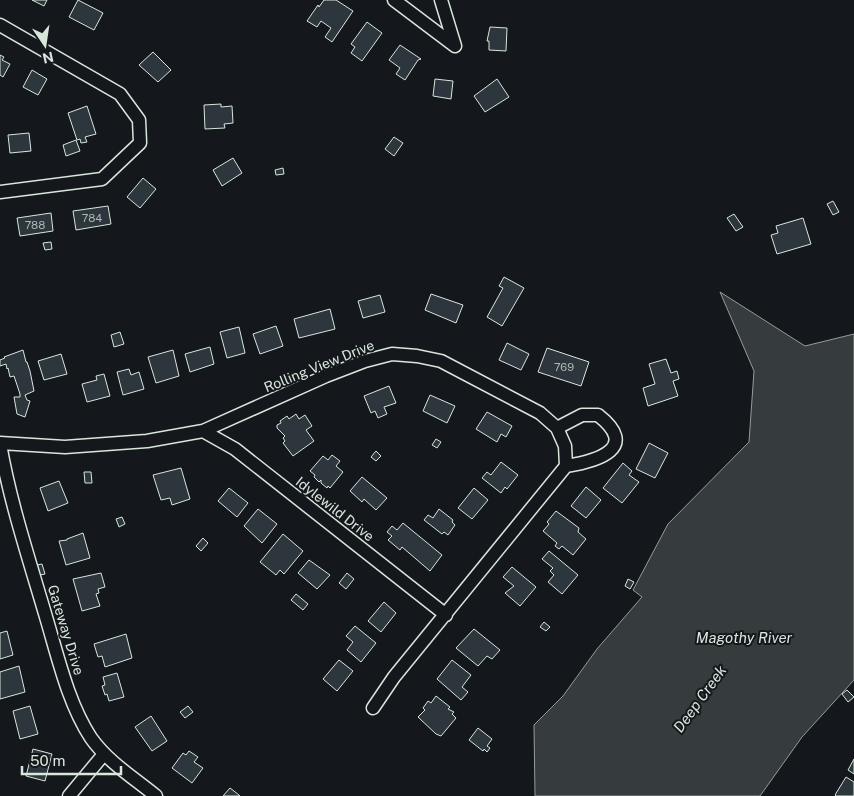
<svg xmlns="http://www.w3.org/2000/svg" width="854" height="796" font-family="'Public Sans',sans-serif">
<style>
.water{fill:#363b3e;stroke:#939e99}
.building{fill:#2c363c;stroke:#d8e6dc}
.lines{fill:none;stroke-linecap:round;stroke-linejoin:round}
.street-casing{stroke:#d8e6dc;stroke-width:15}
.street{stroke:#14181c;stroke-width:12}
.labels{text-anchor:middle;stroke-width:4;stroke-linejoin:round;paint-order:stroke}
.number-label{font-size:11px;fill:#adbab4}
.street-label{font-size:14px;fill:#d8e6dc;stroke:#14181c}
.water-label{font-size:15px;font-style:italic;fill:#d8e6dc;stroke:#14181c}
</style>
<rect width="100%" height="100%" fill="#14181c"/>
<path class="water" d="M720 292 805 346 854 334V680L802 737 760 796H535L534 725 563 696 597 649 642 597 633 590 668 524 749 442 754 371Z"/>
<path class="building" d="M32 0H47L44 6Z
M78 0 103 13 94 30 69 17Z
M324 0H336L353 11 332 42 325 37 331 28 321 21 317 27 307 21 318 5 319 7Z
M367 22 382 33 362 61 351 53 355 47 351 44Z
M490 27 507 28 506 51 489 50V41H487Z
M400 45 421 59 418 60 405 80 396 74 400 68 389 60Z
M153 52 171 70 158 82 139 65Z
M0 55 4 57 2 60 10 64 3 77 0 75Z
M32 70 47 79 38 95 23 87Z
M435 79 453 81 451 99 433 96Z
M497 79 509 97 485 112 474 96Z
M221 104V107L232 106 233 123 224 124 225 128 205 129 204 105Z
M87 106 96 134 85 137 87 142 81 143 80 139 77 140 68 113Z
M29 133 31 151 10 153 8 135Z
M394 137 403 143 394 156 385 149Z
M76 140 80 151 66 156 63 145Z
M233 158 242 173 222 186 213 170Z
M283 168 284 174 276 175 275 170Z
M143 178 156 189 140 208 127 197Z
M833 201 839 212 833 215 827 204Z
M108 206 111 224 76 230 73 211Z
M51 213 53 231 20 236 17 218Z
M734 214 743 227 736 231 727 218Z
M803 218 811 244 777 254 771 235 778 233 776 226Z
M51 242 52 249 45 250 43 243Z
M504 277 524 288 502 326 487 317 503 288 499 286Z
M431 294 463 305 456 323 425 310Z
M380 295 385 312 363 318 358 301Z
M330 309 335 329 299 338 294 319Z
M276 326 283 346 260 354 253 334Z
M239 327 245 353 227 358 220 332Z
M120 332 124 344 114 347 111 335Z
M507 343 529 354 521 370 499 360Z
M210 347 214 364 190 372 185 354Z
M547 348 589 362 581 386 538 372Z
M23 350 26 362H27L30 371 34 391 25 395 27 400 30 401 25 417 17 414 14 397H20V394L14 376 10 377 8 368 7 369 6 364 0 366V360L5 358 4 357Z
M173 350 179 376 156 383 148 357Z
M61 354 67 374 44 380 38 361Z
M666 359 671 373 677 371 679 379 673 381 678 396 648 406 643 388 655 384 649 364Z
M129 369 131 375 139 372 144 389 123 395 117 372Z
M104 374 110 396 87 402 82 384 97 380 96 376Z
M389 386 396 403 384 407 387 414 378 418 375 411 371 413 364 396Z
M430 395 455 406 447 423 423 411Z
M487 412 512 426 506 437 501 434 497 442 476 429Z
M296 414 299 419 305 415 312 426 306 430 314 441 293 456 283 443 285 441 283 438 285 436 277 428V425L281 423 280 421 287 416 289 419Z
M436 439 441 442 437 448 432 445Z
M649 443 668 453 655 478 636 469Z
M376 451 381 456 376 461 371 457Z
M332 455 340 461 336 466 343 472 330 488 328 486 327 488 321 483V480L319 482 314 477 315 475 310 471 323 456 328 460Z
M501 462 518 475 507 489 505 487 501 493 482 478 487 472 491 475Z
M623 463 632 471 629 475 639 482 622 503 603 488Z
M181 468 190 499 172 505 170 498 161 500 153 475Z
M84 472H91L92 483H85Z
M362 477 387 498 376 510 364 499 362 502 350 491Z
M59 481 68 503 48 511 40 488Z
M586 487 601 500 586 518 571 506Z
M229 488 248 503 237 517 218 501Z
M474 488 488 500 472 519 458 508Z
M258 509 277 524 262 543 244 526Z
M439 509 453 520 452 522 455 525 448 535 444 532 442 534 424 520 428 515 433 518Z
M556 511 579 528 578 532 586 539 573 555 562 546 559 549 555 546 557 543 543 531 549 524 547 522Z
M122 517 125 524 119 527 116 519Z
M403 523 442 555 430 571 402 547 400 550 388 540 392 536 387 532 392 526 397 530Z
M83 533 90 558 66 565 59 541 67 540V539Z
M283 534 303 551 284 574 280 570 276 575 260 562Z
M203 538 208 543 201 551 196 546Z
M549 551 578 575 562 594 548 582 554 575 550 571 553 568 542 559Z
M309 560 330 575 317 589 298 573Z
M42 564 45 574 40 575 37 565Z
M512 567 536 587 520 606 505 593 514 586 503 577Z
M101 573 105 587 98 589 99 593 96 594 100 606 82 611 73 579Z
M347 573 354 579 346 589 339 583Z
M628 579 634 582 630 589 625 586Z
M296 594 308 604 303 610 291 600Z
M384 602 396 613 381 632 368 621Z
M544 622 550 627 546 631 540 627Z
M355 626 376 643 361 662 347 650 353 642 346 636Z
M474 629 500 650 492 659 487 656 478 666 456 648Z
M7 631 13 655 0 659V633Z
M126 634 132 658 105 667 102 656 98 657 94 644Z
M339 660 353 671 337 691 323 679Z
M452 660 471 675 462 687 468 692 461 700 437 679Z
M19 666 25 692 0 699V672Z
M117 673 124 697 109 701 107 694 105 695 102 686 105 685 103 677Z
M847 690 854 697 848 702 842 694Z
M436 696 450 707 448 709 454 712 452 714 456 718 441 736 436 734 418 717 425 710 423 708 428 701 431 703Z
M30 706 38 734 20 739 13 711Z
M188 706 193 712 185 718 180 712Z
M151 716 167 741 152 751 135 727Z
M478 728 492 739 487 746 490 748 487 752 484 749 483 751 469 740Z
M33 749 52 754 45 781 26 776Z
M189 751 198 757 194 762 203 768 192 783 172 768 183 753 186 755Z
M854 759V774L848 770Z
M846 777 854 782V796H836L835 795Z
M230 788 239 795 240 796H223Z"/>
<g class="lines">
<g class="street-casing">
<path id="street" d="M394 0 455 46
M441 0 455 46
M0 25 120 94 139 120 140 143 102 179 0 192
M557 428 582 415H598C640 448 598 461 566 466
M203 431 235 449 446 615
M0 443 65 447 147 441 203 431 326 376 365 361 392 354 417 356 441 361 540 413 557 428 565 446 566 466 394 677 373 708
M0 444C10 502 29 559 46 617 58 657 68 703 91 738 108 762 134 778 156 796
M69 796 104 754"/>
</g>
<use href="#street" class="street"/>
</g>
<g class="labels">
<g class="number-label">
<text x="92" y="222">784</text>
<text x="35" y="229">788</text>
<text x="564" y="371">769</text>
</g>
<g class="street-label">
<text transform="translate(319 366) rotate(-22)" y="5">Rolling View Drive</text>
<text transform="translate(335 509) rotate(38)" y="5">Idylewild Drive</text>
<text transform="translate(66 630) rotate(73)" y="5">Gateway Drive</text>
</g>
<g class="water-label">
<text x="744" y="643">Magothy River</text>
<text transform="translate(700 699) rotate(-54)" y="5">Deep Creek</text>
</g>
</g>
<g transform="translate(45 45) rotate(167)" stroke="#14181c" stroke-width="4" paint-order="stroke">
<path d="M0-4L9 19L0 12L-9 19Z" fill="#d8e6dc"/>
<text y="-8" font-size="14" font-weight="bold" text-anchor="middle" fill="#d8e6dc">N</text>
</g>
<path d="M22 766v8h99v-8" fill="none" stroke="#d8e6dc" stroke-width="2.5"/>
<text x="30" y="766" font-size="15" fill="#d8e6dc" stroke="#14181c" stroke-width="4" paint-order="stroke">50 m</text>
</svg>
